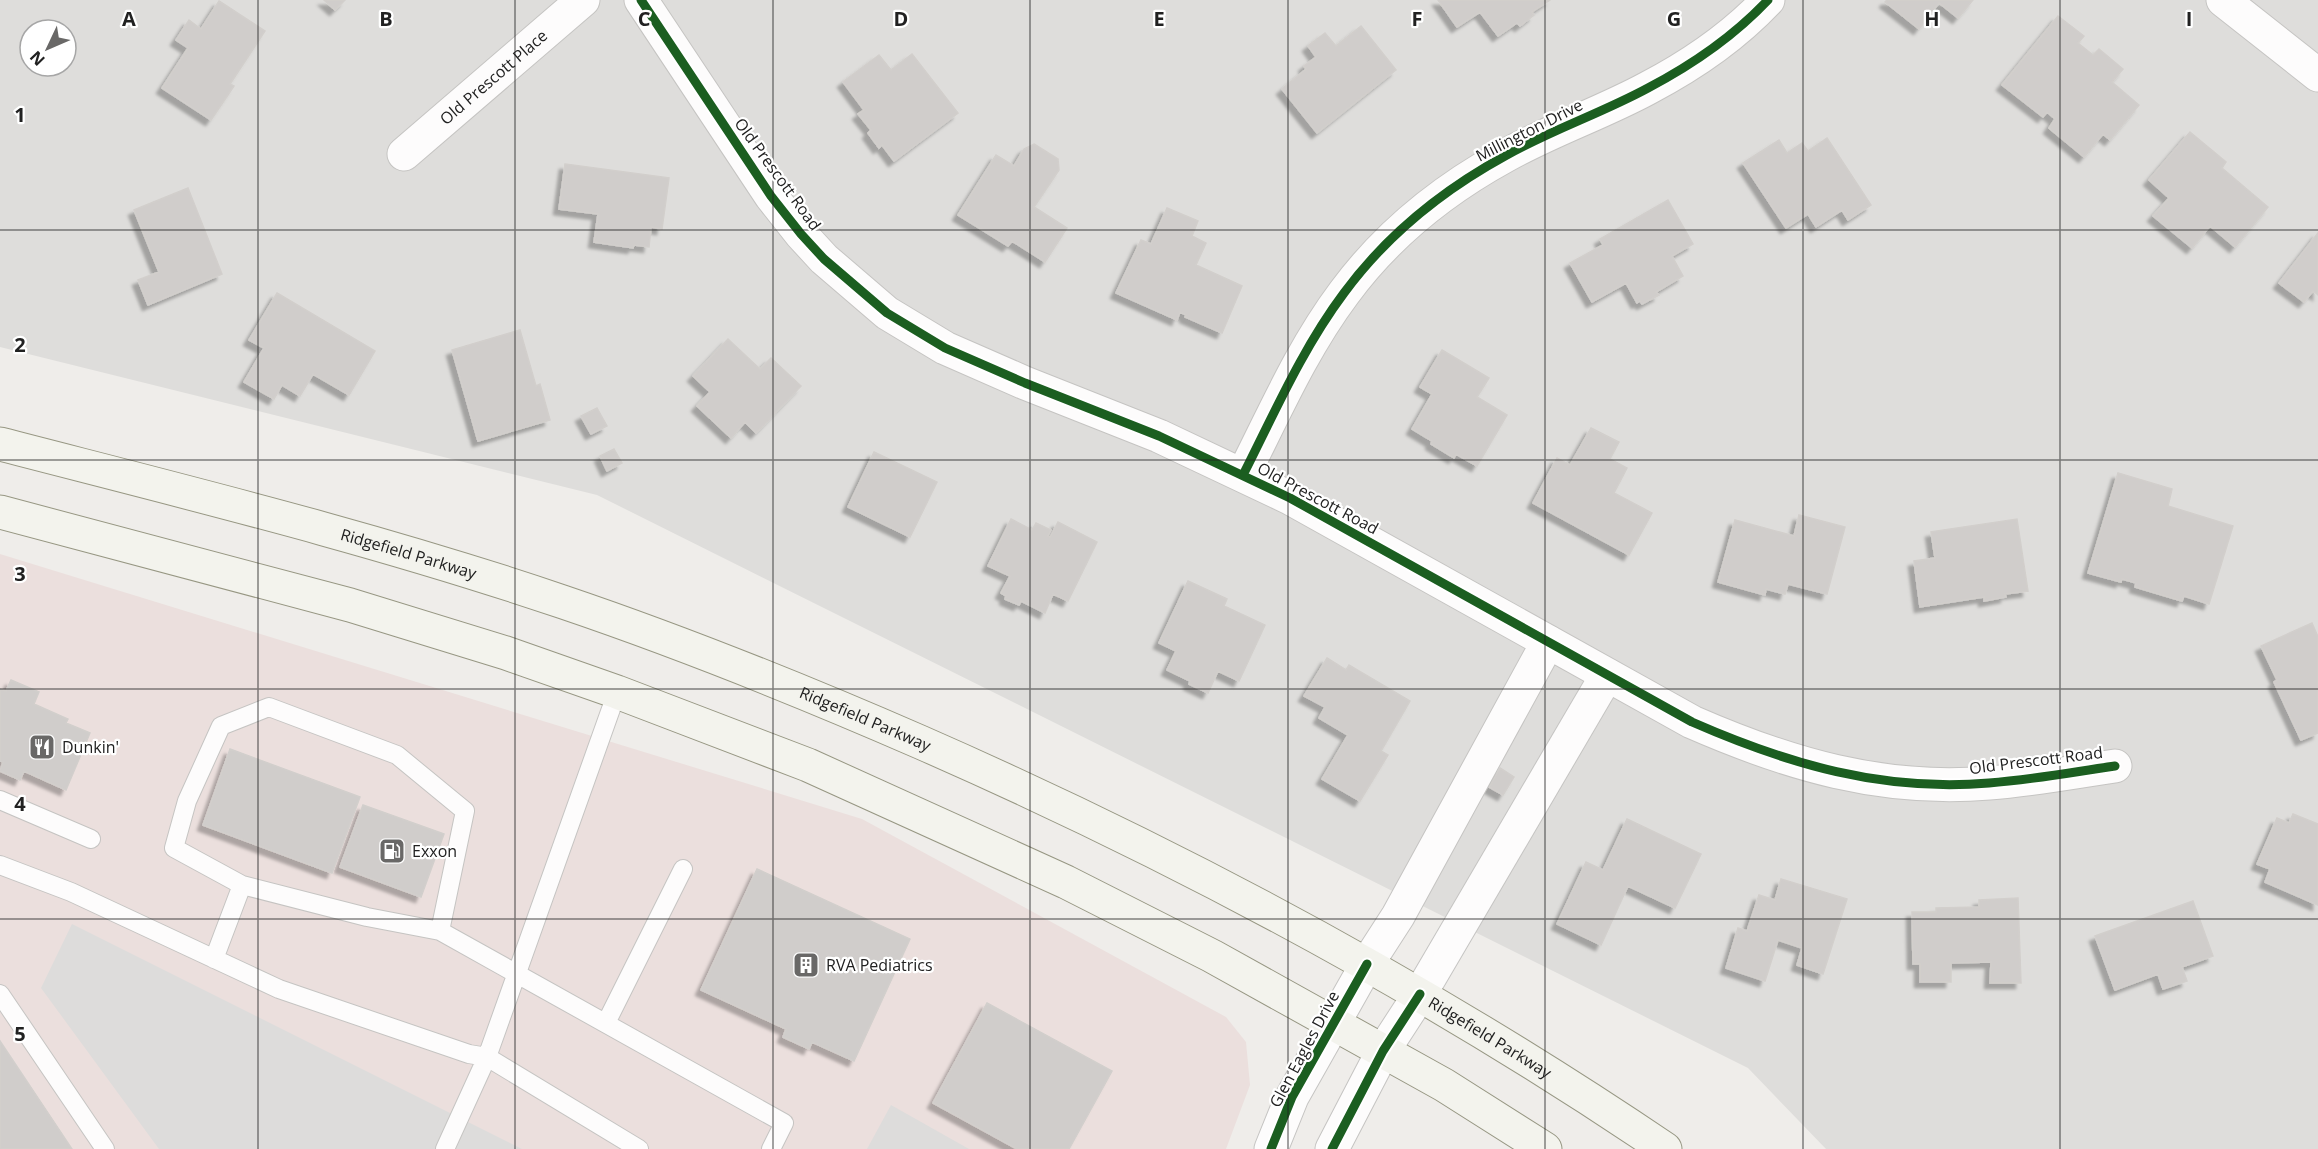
<svg xmlns="http://www.w3.org/2000/svg" width="2318" height="1149" font-family="'Open Sans',sans-serif">
<style>
.residential{fill:#dedddb;fill-rule:evenodd}
.commercial{fill:#ebdfdd}
.religious{fill:#dddcdb}
.building{fill:#d0cdcb;stroke:#d2cfcc;stroke-width:1.5;filter:url(#shadow)}
.lines{fill:none;stroke-linecap:round;stroke-linejoin:round}
.service-casing{stroke:#c5c4c2;stroke-width:20}
.minor-casing{stroke:#c5c4c2;stroke-width:35}
.tertiary-casing{stroke:#c5c4c2;stroke-width:35}
.secondary-casing{stroke:#979783;stroke-width:35}
.service{stroke:#fdfcfc;stroke-width:18}
.minor{stroke:#fdfcfc;stroke-width:33}
.tertiary{stroke:#fdfcfc;stroke-width:33}
.secondary{stroke:#f3f3ed;stroke-width:33}
.cycleway-casing{stroke:#fff;stroke-width:13}
.cycleway{stroke:#1b5e20;stroke-width:9}
.grid{fill:none;stroke:#212121;stroke-width:1.5;stroke-opacity:0.55}
.labels{text-anchor:middle;stroke-width:4.5;stroke-linejoin:round;paint-order:stroke}
.street-label{font-size:16px;fill:#212121;stroke:#fff}
.poi-label{font-size:16px;fill:#212121;stroke:#fff;text-anchor:start}
.grid-label{font-size:20px;text-anchor:middle;font-weight:bold;fill:#212121;stroke:#fff;stroke-width:4.5;stroke-linejoin:round;paint-order:stroke}
</style>
<defs>
<filter id="shadow"><feDropShadow dx="-5.5" dy="5.5" stdDeviation="1.5" flood-color="#0004"/></filter>
</defs>
<rect width="100%" height="100%" fill="#efedea"/>
<path class="residential" d="M0 0H2318V1149H1826L1748 1068 597 495 0 347ZM30 30H66V66H30Z"/>
<path class="commercial" d="M0 554 862 819 1226 1017 1246 1042 1250 1085 1226 1149H0Z"/>
<path class="religious" d="M72 924 522 1149H159L41 988Z
M891 1105 969 1149H867Z"/>
<path class="building" d="M324 0H345L335 10Z
M1438 0H1550L1532 12 1534 15 1520 26 1517 23 1498 36 1480 12 1457 27Z
M1887 0H1973L1958 18 1939 3 1919 29 1885 2Z
M219 1 265 31 230 84 234 86 211 120 162 88 188 48 176 40 189 20 201 29Z
M2058 16 2084 36 2078 43 2093 55 2099 49 2123 69 2112 82 2139 105 2110 140 2103 134 2084 157 2049 128 2055 119 2047 112 2043 117 2002 85Z
M1361 26 1396 70 1317 133 1282 89 1306 69 1304 66 1316 57 1308 46 1325 33 1336 46Z
M912 54 958 113 894 161 882 145 879 148 868 133 871 130 858 114 864 110 843 82 879 55 891 70Z
M2190 132 2226 162 2222 168 2268 207 2235 247 2210 226 2192 248 2153 216 2169 198 2149 180Z
M1827 138 1871 205 1848 220 1842 210 1816 227 1808 214 1786 228 1743 163 1779 140 1787 153 1802 143 1808 151Z
M1034 144 1058 159 1059 170 1034 207 1067 228 1045 262 1012 241 1008 246 958 215 996 155 1014 166 1024 149Z
M565 164 669 178 662 229 651 227 649 247 634 245 633 248 594 242 598 214 559 209Z
M188 188 222 274 148 305 138 280 159 272 134 210Z
M1668 200 1693 244 1672 256 1683 276 1656 292 1659 295 1642 304 1640 301 1637 303 1626 283 1592 302 1570 263 1603 245 1600 239Z
M1167 208 1198 221 1192 236 1206 243 1196 265 1242 286 1222 333 1185 317 1186 315 1180 312 1177 320 1116 293 1141 240 1151 244Z
M2318 233V295L2313 291 2304 302 2279 283Z
M277 293 375 351 349 395 313 374 300 396 282 385 274 399 244 382 264 348 249 340Z
M520 330 536 386 540 384 550 420 478 441 452 350Z
M728 339 760 369 771 358 801 386 756 433 745 422 731 438 697 406 710 392 693 376Z
M1442 350 1489 378 1477 397 1507 415 1477 466 1456 454 1454 458 1431 444 1432 441 1412 429 1432 394 1420 387Z
M597 408 607 426 591 434 581 416Z
M1591 428 1619 442 1610 459 1627 468 1614 493 1652 513 1629 555 1533 503 1557 458 1570 465Z
M614 449 622 463 607 471 600 456Z
M874 452 937 482 910 537 848 507Z
M2118 473 2172 489 2168 506 2233 526 2209 604 2184 596 2182 601 2135 587 2136 583 2122 579 2121 582 2088 573Z
M1799 515 1845 527 1827 594 1788 584 1785 594 1766 589 1765 595 1718 582 1735 520 1794 536Z
M1011 519 1032 530 1036 523 1051 530 1048 536 1050 537 1058 522 1097 542 1068 601 1053 594 1045 613 1021 601 1019 605 1005 599 1006 596 1001 593 1010 576 988 566Z
M2017 519 2028 591 2005 594 2006 597 1984 601V597L1920 607 1914 561 1935 558 1931 532Z
M1188 581 1227 599 1224 606 1265 625 1239 681 1218 671 1208 693 1189 684 1190 681 1167 670 1176 651 1159 643Z
M2312 623 2318 637V733L2301 740 2274 682 2277 680 2261 646Z
M1327 658 1346 670 1349 665 1410 701 1381 751 1388 755 1360 801 1322 779 1348 735 1319 718 1325 707 1304 696Z
M11 680 39 692 34 704 68 719 66 723 90 733 66 790 24 771 20 780 0 771 3 762 0 761V689L6 691Z
M230 749 360 797 332 873 203 825Z
M1500 768 1514 777 1503 795 1489 787Z
M363 805 444 834 421 897 340 867Z
M2293 814 2318 824V905L2265 882 2270 869 2257 864 2277 818 2289 823Z
M1627 819 1701 854 1675 908 1628 886 1601 945 1557 924 1586 862 1603 870Z
M757 869 910 939 854 1061 812 1042 809 1049 783 1037 786 1029 701 990Z
M1781 879 1847 899 1823 974 1797 965 1802 948 1778 940 1765 981 1726 968 1738 928 1747 931 1759 895 1775 900Z
M2018 898 2021 983H1990L1991 962 1951 963V982H1920V964H1913L1912 912H1936V908L1979 907V900Z
M2193 901 2213 956 2182 967 2187 981 2163 989 2158 974 2115 990 2095 936Z
M987 1003 1112 1071 1069 1149H1017L933 1103Z
M0 1041 72 1149H0Z"/>
<g class="lines">
<g class="service-casing">
<path id="service" d="M0 800 91 839
M0 865 71 892 279 989 469 1054 487 1057 617 692
M440 931 465 811 397 755 269 707 221 726 187 801 174 848 242 885 367 917 440 931 784 1123 771 1149
M214 959 242 885
M0 994 105 1149
M606 1023 683 869
M445 1149 487 1057 639 1149"/>
</g>
<g class="minor-casing">
<g id="minor">
<path d="M641 0 771 196 801 234 824 259 887 313 945 348 1025 383 1159 436 1290 498 1692 722C1788 764 1882 792 1989 783 2031 780 2073 772 2115 766"/>
<path d="M2223 0 2318 75"/>
<path id="s1" d="M404 154 583 0"/>
<path d="M1243 475C1274 414 1302 349 1344 293 1386 236 1443 190 1505 156 1551 130 1602 113 1648 88 1692 65 1734 36 1768 0"/>
<path d="M1367 964 1398 916 1548 642"/>
<path d="M1420 994 1607 675"/>
</g>
</g>
<g class="tertiary-casing">
<path id="tertiary" d="M1271 1149 1292 1097 1367 964
M1332 1149 1383 1051 1420 994"/>
</g>
<g class="secondary-casing">
<g id="secondary">
<path id="s2" d="M0 444C189 493 378 539 563 602 684 643 803 691 920 742 1180 856 1430 990 1665 1149"/>
<path d="M0 512 350 605 506 653 617 692 808 765 1066 882 1212 956 1444 1085 1545 1149"/>
</g>
</g>
<use href="#service" class="service"/>
<use href="#minor" class="minor"/>
<use href="#tertiary" class="tertiary"/>
<use href="#secondary" class="secondary"/>
<g class="cycleway-casing">
<path id="cycleway" d="M641 0 771 196 801 234 824 259 887 313 945 348 1025 383 1159 436 1290 498 1692 722C1788 764 1882 792 1989 783 2031 780 2073 772 2115 766
M1243 475C1274 414 1302 349 1344 293 1386 236 1443 190 1505 156 1551 130 1602 113 1648 88 1692 65 1734 36 1768 0
M1271 1149 1292 1097 1367 964
M1332 1149 1383 1051 1420 994"/>
</g>
<use href="#cycleway" class="cycleway"/>
</g>
<path class="grid" d="M258 0V1149M515 0V1149M773 0V1149M1030 0V1149M1288 0V1149M1545 0V1149M1803 0V1149M2060 0V1149M0 230H2318M0 460H2318M0 689H2318M0 919H2318"/>
<defs>
<g id="restaurant-square" transform="scale(1.35)"><rect x="-9" y="-9" width="18" height="18" rx="4" fill="#696867" stroke="#fff"/><path d="M-5-6h1v4h1v-4h1v4h1v-4h1v5L-1.5 .5V6h-2V.5L-5-1ZM5-6V6H3V1.5H1.5Q1.5-4 5-6Z" fill="#fff"/></g>
<g id="fuel-square" transform="scale(1.35)"><rect x="-9" y="-9" width="18" height="18" rx="4" fill="#696867" stroke="#fff"/><path d="M-5.5-6h7V0h2V4h1.3V-2.5L3-4.5l.8-.8L6-3V5H2.5V1h-1V6h-7ZM-4.2-4.7v3.2H.2V-4.7Z" fill="#fff"/></g>
<g id="building-square" transform="scale(1.35)"><rect x="-9" y="-9" width="18" height="18" rx="4" fill="#696867" stroke="#fff"/><path d="M-4-6H4V6H1V3H-1V6H-4ZM-2.5-4.3h1.7v1.8h-1.7ZM.8-4.3h1.7v1.8H.8ZM-2.5-1h1.7V.8h-1.7ZM.8-1h1.7V.8H.8Z" fill="#fff"/></g>
</defs>
<g fill-rule="evenodd">
<use href="#restaurant-square" x="42" y="747"/>
<use href="#fuel-square" x="392" y="851"/>
<use href="#building-square" x="806" y="965"/>
</g>
<g class="labels">
<g class="street-label">
<text dy="6" stroke="none"><textPath href="#s1" startOffset="118">Old Prescott Place</textPath></text>
<text transform="translate(1529 130) rotate(-27)" y="6">Millington Drive</text>
<text transform="translate(778 174) rotate(54)" y="6">Old Prescott Road</text>
<text transform="translate(1318 498) rotate(28)" y="6">Old Prescott Road</text>
<text dy="6" stroke="none"><textPath href="#s2" startOffset="423">Ridgefield Parkway</textPath></text>
<text dy="6" stroke="none"><textPath href="#s2" startOffset="909">Ridgefield Parkway</textPath></text>
<text transform="translate(2036 760) rotate(-7)" y="6">Old Prescott Road</text>
<text dy="6" stroke="none"><textPath href="#s2" startOffset="1611">Ridgefield Parkway</textPath></text>
<text transform="translate(1304 1049) rotate(-62)" y="6">Glen Eagles Drive</text>
</g>
<g class="poi-label">
<text x="62" y="753">Dunkin'</text>
<text x="412" y="857">Exxon</text>
<text x="826" y="971">RVA Pediatrics</text>
</g>
</g>
<g class="grid-label">
<text x="129" y="26">A</text>
<text x="386" y="26">B</text>
<text x="644" y="26">C</text>
<text x="901" y="26">D</text>
<text x="1159" y="26">E</text>
<text x="1417" y="26">F</text>
<text x="1674" y="26">G</text>
<text x="1932" y="26">H</text>
<text x="2189" y="26">I</text>
<text x="20" y="122">1</text>
<text x="20" y="352">2</text>
<text x="20" y="581">3</text>
<text x="20" y="811">4</text>
<text x="20" y="1041">5</text>
</g>
<g transform="translate(48 48) rotate(226)"><circle r="28" fill="#ffffff" stroke="#a6a6a6" stroke-width="1.5"/>
<path d="M0-4.5L10 22L0 15L-10 22Z" fill="#696867"/>
<text y="-9" font-size="16" font-weight="bold" text-anchor="middle" fill="#212121">N</text>
</g>
</svg>
